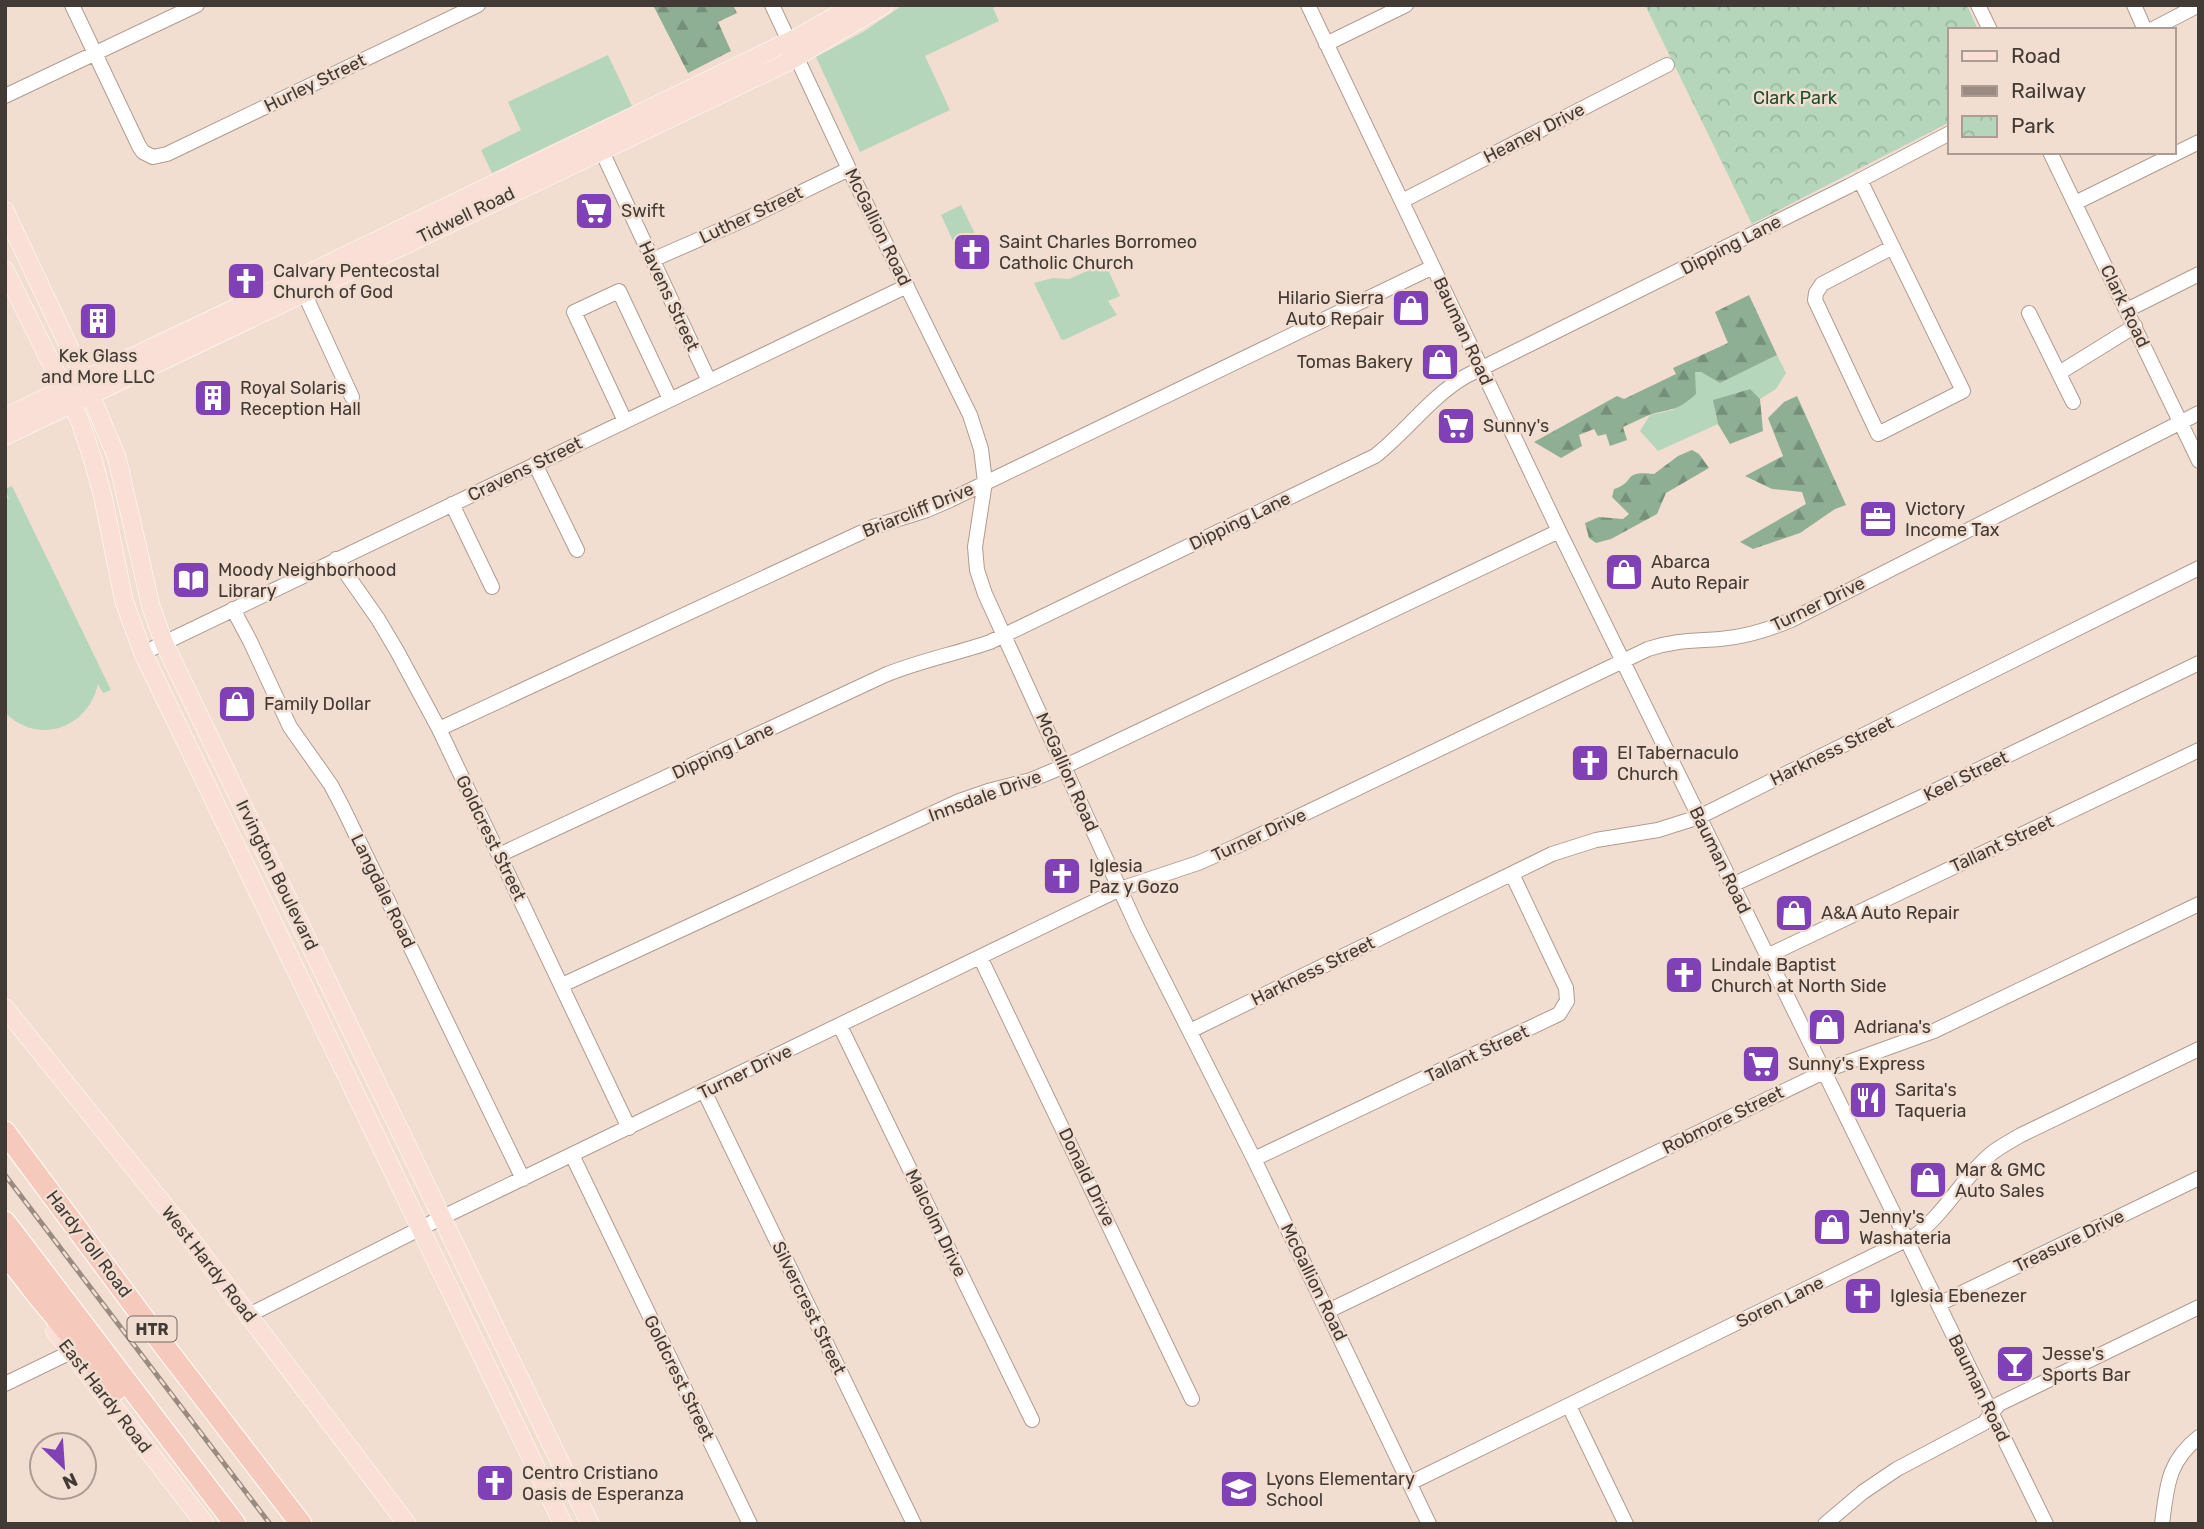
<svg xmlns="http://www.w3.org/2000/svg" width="2204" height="1529" font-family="Rubik,sans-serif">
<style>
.grass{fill:#b5d6bb}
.forest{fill:url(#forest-firs)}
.park{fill:url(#park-crowns)}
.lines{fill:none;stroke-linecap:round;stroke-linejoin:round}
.minor-casing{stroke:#af9c91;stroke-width:16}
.major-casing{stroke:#fff;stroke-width:19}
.highway-casing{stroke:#fff;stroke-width:23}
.minor{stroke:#fff;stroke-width:14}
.major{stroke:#f9dfd6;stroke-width:18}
.highway{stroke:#f5c9bb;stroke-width:21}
.rail-casing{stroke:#998b82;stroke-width:5}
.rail{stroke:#f2ded1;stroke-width:2.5;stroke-dasharray:8;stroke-linecap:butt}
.labels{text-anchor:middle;stroke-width:5;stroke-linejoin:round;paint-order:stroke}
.shield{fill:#f2ded1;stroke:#776b64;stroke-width:2}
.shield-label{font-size:16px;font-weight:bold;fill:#423a35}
.street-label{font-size:18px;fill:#423a35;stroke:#f2ded1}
.park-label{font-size:18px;fill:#1a4f2b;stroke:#f2ded1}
.poi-label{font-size:18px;fill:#423a35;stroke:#f2ded1;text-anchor:start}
</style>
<defs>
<pattern id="forest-firs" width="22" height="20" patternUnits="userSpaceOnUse" patternTransform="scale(1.75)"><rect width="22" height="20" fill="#8eaf94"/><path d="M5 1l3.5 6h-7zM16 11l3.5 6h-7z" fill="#768f7a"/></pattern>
<pattern id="park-crowns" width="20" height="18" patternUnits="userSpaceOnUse" patternTransform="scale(1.75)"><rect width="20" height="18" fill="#b5d6bb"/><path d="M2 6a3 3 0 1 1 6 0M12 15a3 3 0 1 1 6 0" fill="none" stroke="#9db8a1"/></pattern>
</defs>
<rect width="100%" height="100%" fill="#f2ded1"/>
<path class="grass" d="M903 5H998L993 8 999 21 925 56 950 110 860 152 816 57 863 32Z
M608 55 632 106 492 173 481 150 521 130 508 102Z
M961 205 981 246 960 256 941 215Z
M1105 263 1120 296 1108 301 1117 315 1064 340 1061 339 1034 283 1053 278 1069 279Z
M1777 355 1786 373 1776 389 1760 399 1749 389 1714 400 1718 424 1658 451 1640 431 1650 415 1673 410 1695 372H1701L1720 383Z
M12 486 111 690 103 693 98 684C88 728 39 746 5 713V498L9 499 5 489Z"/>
<path class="forest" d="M653 5H733L737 13 718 22 731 51 688 73Z
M1749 295 1777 355 1720 383 1701 372H1695L1696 394C1676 412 1672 408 1649 415 1640 419 1632 423 1623 427L1627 440 1610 446 1606 434 1598 436 1594 429 1579 435 1582 446 1561 458 1534 442 1617 396 1624 399 1676 374 1673 368 1728 343 1715 312Z
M1750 389 1760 399 1763 431 1730 444 1718 424 1713 400Z
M1797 396 1846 505 1835 509 1800 533 1753 549 1740 542 1806 504 1802 492 1772 489 1745 476 1783 456 1768 418 1784 402Z
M1692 450 1699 454 1709 468 1666 493 1657 514 1611 539 1596 543 1589 538 1585 523 1599 517 1623 519 1629 514 1612 497 1614 489C1636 483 1621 470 1654 474L1678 456Z"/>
<path class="park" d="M1645 5H1967L1978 30H1950V122L1752 224Z"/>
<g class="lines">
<g class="minor-casing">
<path id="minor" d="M72 5 139 146 143 152 153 157 167 154 478 5
M772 5 849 169 970 415 981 449 985 482 975 547 977 570 985 594 1138 929 1254 1159 1429 1524
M1308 5 1559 531 2046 1524
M1978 5 1990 30
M2134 5 2145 30
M2151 30 2199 5
M1326 44 1406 5
M5 96 197 5
M598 143 709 381
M2050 152 2199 461
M1860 180 1963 391 1878 434 1815 300 1816 293 1822 284 1893 247
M1402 201 1667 65
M2075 203 2199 142
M652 260 748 218 849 169
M300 284 352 397
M2127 310 2199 274
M2029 313 2073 402
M2059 373 2135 326
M625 421 574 312 619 291 670 399
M535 464 577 550
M452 504 492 587
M336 559 378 619 397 651 439 729 629 1128
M233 609 250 641 290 727 331 785 343 808 523 1179
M143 653 907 286
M439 729 873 527 927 510 950 500 1433 267
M499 855 885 675C919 661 955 654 990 642L1375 456C1407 431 1430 397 1466 376L1849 186 1950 133
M1732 885 1930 793 2199 663
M1767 956 2199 750
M980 957 1192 1399
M562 985 959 801 988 791 1031 780 1074 762 1559 531
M840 1026 1032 1420
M1190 1031 1552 854 1596 840 1658 830 1699 817 2199 568
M704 1091 914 1524
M572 1155 750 1524
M1254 1159 1559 1014 1567 1001 1566 988 1512 874
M1939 1304 2199 1178
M1328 1311 1832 1068 1934 1031 2199 904
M249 1315 443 1217 1120 889 1198 863 1237 846 1648 649C1675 640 1693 641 1720 639 1745 637 1768 630 1791 620L2199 413
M5 1384 71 1352
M1569 1406 1626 1524
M1410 1483 1916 1235C1946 1212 1963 1177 1992 1153 2001 1146 2011 1141 2021 1135L2199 1049
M1825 1524 1863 1492 1897 1469 1984 1423 1999 1404 2199 1307
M2162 1524C2167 1487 2167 1462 2199 1437"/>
</g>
<g class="major-casing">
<path id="major" d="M5 211 84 379 117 458 151 607 164 643 590 1524
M5 270 80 421 93 460 103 497 124 601 143 653 563 1524
M5 417 297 279 802 35 855 5
M5 436 786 63 884 5
M5 1008 177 1221 407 1524
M55 1331 205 1524"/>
</g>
<g class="highway-casing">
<path id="highway" d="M5 1132 165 1347 301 1524
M5 1222 235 1524
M5 1253 34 1291 116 1390"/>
</g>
<use href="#minor" class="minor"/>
<use href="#major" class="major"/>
<use href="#highway" class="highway"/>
<g class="rail-casing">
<path id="rail" d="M5 1175 270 1524"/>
</g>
<use href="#rail" class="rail"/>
</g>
<defs>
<g id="supermarket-square" transform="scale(2.0125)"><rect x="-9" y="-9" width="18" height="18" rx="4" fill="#8141b6" stroke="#f2ded1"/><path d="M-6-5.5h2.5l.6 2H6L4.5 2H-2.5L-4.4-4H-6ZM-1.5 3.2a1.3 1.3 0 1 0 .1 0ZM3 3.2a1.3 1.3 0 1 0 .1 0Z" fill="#fff"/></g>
<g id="church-square" transform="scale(2.0125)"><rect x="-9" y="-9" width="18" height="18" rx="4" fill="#8141b6" stroke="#f2ded1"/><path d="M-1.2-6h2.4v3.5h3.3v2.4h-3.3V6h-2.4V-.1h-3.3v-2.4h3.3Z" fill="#fff"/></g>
<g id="shop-square" transform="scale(2.0125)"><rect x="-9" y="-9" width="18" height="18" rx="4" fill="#8141b6" stroke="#f2ded1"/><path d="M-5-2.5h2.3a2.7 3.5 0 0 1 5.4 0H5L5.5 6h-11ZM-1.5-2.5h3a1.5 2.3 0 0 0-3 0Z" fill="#fff"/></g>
<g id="building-square" transform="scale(2.0125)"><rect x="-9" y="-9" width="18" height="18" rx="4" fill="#8141b6" stroke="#f2ded1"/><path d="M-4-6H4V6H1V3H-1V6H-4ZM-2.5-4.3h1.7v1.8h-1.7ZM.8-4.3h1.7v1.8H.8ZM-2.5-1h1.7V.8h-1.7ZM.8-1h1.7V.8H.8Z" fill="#fff"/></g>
<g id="office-square" transform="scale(2.0125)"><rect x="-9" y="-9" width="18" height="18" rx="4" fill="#8141b6" stroke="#f2ded1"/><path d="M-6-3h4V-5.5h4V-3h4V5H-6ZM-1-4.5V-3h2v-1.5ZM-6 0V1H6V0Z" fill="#fff"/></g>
<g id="library-square" transform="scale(2.0125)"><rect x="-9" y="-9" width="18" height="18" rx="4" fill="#8141b6" stroke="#f2ded1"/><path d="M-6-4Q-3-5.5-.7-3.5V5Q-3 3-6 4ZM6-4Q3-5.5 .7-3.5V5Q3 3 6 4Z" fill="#fff"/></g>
<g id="restaurant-square" transform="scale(2.0125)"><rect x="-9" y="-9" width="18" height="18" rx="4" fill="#8141b6" stroke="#f2ded1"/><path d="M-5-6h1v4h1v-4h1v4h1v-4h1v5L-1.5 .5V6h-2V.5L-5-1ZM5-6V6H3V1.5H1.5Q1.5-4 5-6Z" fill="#fff"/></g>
<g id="bar-square" transform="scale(2.0125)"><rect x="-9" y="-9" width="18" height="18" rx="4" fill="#8141b6" stroke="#f2ded1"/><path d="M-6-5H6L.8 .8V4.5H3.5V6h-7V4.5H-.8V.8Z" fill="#fff"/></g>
<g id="school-square" transform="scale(2.0125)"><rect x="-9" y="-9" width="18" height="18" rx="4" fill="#8141b6" stroke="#f2ded1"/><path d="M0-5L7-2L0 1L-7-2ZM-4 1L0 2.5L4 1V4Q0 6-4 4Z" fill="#fff"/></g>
</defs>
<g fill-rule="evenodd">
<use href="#supermarket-square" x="594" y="211"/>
<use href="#church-square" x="972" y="252"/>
<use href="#church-square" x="246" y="281"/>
<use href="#shop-square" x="1411" y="308"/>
<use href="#building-square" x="98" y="321"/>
<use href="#shop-square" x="1440" y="362"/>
<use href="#building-square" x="213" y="398"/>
<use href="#supermarket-square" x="1456" y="426"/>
<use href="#office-square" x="1878" y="519"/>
<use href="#shop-square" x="1624" y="572"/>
<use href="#library-square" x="191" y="580"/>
<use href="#shop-square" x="237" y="704"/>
<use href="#church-square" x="1590" y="763"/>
<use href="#church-square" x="1062" y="876"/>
<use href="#shop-square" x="1794" y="913"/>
<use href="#church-square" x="1684" y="975"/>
<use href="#shop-square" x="1827" y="1027"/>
<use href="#supermarket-square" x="1761" y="1064"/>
<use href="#restaurant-square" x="1868" y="1100"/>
<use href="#shop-square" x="1928" y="1180"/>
<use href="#shop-square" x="1832" y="1227"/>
<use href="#church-square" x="1863" y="1296"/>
<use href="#bar-square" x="2015" y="1364"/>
<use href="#church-square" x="495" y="1483"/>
<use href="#school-square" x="1239" y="1489"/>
</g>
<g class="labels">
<rect class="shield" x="127.5" y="1316.5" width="49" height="25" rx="5"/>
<g class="shield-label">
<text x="152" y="1335">HTR</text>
</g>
<g class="street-label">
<text transform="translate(315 83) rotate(-26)" y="6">Hurley Street</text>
<text transform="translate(1534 133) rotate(-27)" y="6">Heaney Drive</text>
<text transform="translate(466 215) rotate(-26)" y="6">Tidwell Road</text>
<text transform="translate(751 215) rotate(-25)" y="6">Luther Street</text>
<text transform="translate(878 227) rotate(64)" y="6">McGallion Road</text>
<text transform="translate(1731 245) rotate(-27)" y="6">Dipping Lane</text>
<text transform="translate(669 296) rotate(65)" y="6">Havens Street</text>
<text transform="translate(2125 306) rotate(64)" y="6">Clark Road</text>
<text transform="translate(1463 331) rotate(65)" y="6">Bauman Road</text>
<text transform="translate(525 469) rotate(-26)" y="6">Cravens Street</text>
<text transform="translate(918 510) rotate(-22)" y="6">Briarcliff Drive</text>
<text transform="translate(1240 521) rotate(-26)" y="6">Dipping Lane</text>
<text transform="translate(1818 604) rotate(-26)" y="6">Turner Drive</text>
<text transform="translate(723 751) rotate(-25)" y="6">Dipping Lane</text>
<text transform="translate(1832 751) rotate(-26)" y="6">Harkness Street</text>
<text transform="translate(1067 772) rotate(66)" y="6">McGallion Road</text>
<text transform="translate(1966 776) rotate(-26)" y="6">Keel Street</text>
<text transform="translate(985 796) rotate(-20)" y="6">Innsdale Drive</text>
<text transform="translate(1259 835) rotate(-25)" y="6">Turner Drive</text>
<text transform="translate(491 838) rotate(64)" y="6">Goldcrest Street</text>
<text transform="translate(2002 844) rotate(-25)" y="6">Tallant Street</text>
<text transform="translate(1720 860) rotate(64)" y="6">Bauman Road</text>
<text transform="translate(277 875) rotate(64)" y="6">Irvington Boulevard</text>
<text transform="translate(383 891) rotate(64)" y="6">Langdale Road</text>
<text transform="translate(1313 971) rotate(-26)" y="6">Harkness Street</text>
<text transform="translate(1477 1054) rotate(-25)" y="6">Tallant Street</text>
<text transform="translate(745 1072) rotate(-26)" y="6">Turner Drive</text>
<text transform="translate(1723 1120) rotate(-26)" y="6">Robmore Street</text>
<text transform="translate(1087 1177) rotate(64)" y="6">Donald Drive</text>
<text transform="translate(936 1223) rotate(64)" y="6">Malcolm Drive</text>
<text transform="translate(2069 1241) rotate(-26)" y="6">Treasure Drive</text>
<text transform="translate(89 1244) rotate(53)" y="6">Hardy Toll Road</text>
<text transform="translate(209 1264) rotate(52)" y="6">West Hardy Road</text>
<text transform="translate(1314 1282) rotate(64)" y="6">McGallion Road</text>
<text transform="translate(1780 1302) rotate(-26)" y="6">Soren Lane</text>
<text transform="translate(809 1308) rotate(64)" y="6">Silvercrest Street</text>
<text transform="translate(679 1378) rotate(64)" y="6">Goldcrest Street</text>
<text transform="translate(1979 1388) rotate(64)" y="6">Bauman Road</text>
<text transform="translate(105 1396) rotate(52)" y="6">East Hardy Road</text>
</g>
<g class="park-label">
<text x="1795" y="104">Clark Park</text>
</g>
<g class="poi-label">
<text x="621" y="217">Swift</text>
<text x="999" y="248">Saint Charles Borromeo<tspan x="999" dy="21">Catholic Church</tspan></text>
<text x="273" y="277">Calvary Pentecostal<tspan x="273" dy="21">Church of God</tspan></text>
<text x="1384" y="304" text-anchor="end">Hilario Sierra<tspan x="1384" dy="21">Auto Repair</tspan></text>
<text x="98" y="362" text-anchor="middle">Kek Glass<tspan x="98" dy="21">and More LLC</tspan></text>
<text x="1413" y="368" text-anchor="end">Tomas Bakery</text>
<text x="240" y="394">Royal Solaris<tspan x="240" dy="21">Reception Hall</tspan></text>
<text x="1483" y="432">Sunny's</text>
<text x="1905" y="515">Victory<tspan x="1905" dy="21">Income Tax</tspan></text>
<text x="1651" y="568">Abarca<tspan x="1651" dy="21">Auto Repair</tspan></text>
<text x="218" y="576">Moody Neighborhood<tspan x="218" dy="21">Library</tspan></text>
<text x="264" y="710">Family Dollar</text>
<text x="1617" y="759">El Tabernaculo<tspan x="1617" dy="21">Church</tspan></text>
<text x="1089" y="872">Iglesia<tspan x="1089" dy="21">Paz y Gozo</tspan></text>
<text x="1821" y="919">A&amp;A Auto Repair</text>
<text x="1711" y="971">Lindale Baptist<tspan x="1711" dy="21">Church at North Side</tspan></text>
<text x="1854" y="1033">Adriana's</text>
<text x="1788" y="1070">Sunny's Express</text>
<text x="1895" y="1096">Sarita's<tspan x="1895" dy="21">Taqueria</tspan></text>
<text x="1955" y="1176">Mar &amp; GMC<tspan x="1955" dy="21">Auto Sales</tspan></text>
<text x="1859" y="1223">Jenny's<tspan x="1859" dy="21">Washateria</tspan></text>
<text x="1890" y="1302">Iglesia Ebenezer</text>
<text x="2042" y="1360">Jesse's<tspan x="2042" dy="21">Sports Bar</tspan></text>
<text x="522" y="1479">Centro Cristiano<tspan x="522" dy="21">Oasis de Esperanza</tspan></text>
<text x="1266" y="1485">Lyons Elementary<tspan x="1266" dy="21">School</tspan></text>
</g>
</g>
<rect width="2204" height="1529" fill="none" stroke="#423a35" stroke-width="14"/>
<rect x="1948" y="28" width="228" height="126" fill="#f2ded1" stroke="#ac9c93" stroke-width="2"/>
<rect x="1962" y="51" width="35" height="10" fill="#f9dfd6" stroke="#ac9c93" stroke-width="2"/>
<text x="2011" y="63" font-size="21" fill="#423a35">Road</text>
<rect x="1962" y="86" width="35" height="10" fill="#998b82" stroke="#ac9c93" stroke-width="2"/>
<text x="2011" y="98" font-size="21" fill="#423a35">Railway</text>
<rect x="1962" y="116" width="35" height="21" fill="url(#park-crowns)" stroke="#ac9c93" stroke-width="2"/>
<text x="2011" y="133" font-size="21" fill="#423a35">Park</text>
<g transform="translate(63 1466) rotate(155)"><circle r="33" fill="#f2ded1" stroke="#ac9c93" stroke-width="2"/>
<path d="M0-5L12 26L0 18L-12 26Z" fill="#8141b6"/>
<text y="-10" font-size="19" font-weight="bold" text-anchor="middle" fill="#423a35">N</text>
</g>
</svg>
